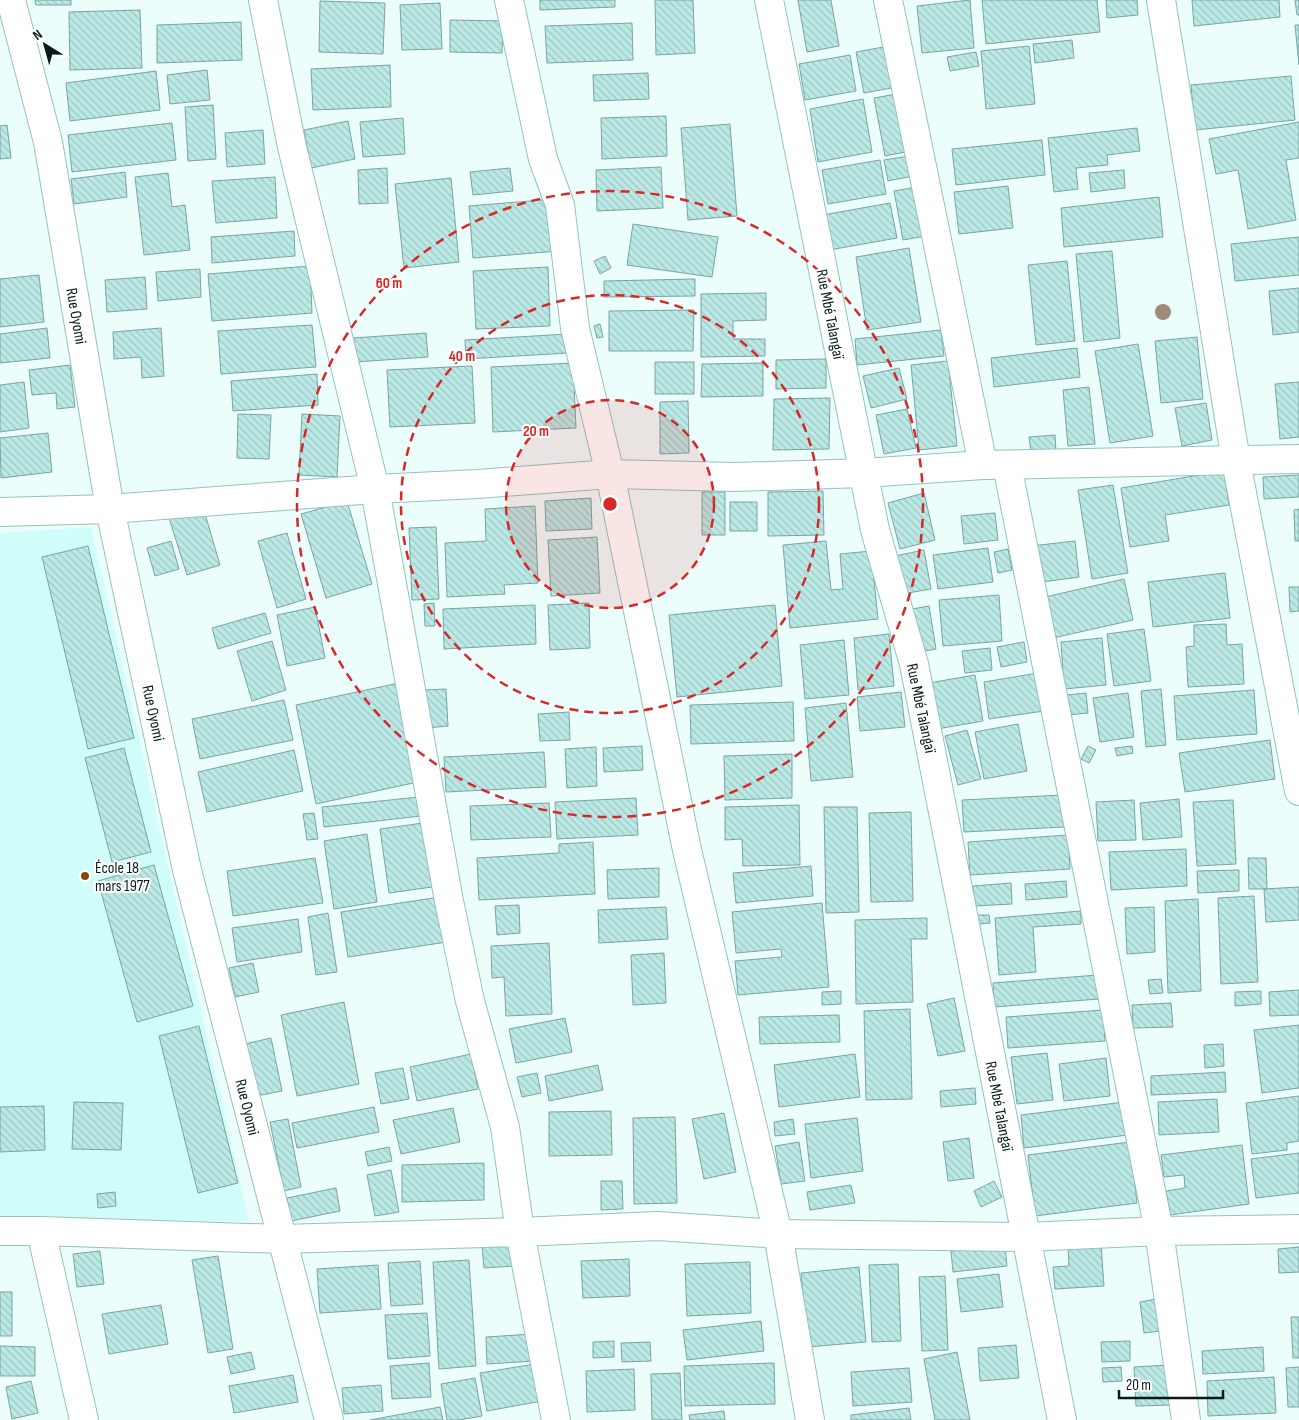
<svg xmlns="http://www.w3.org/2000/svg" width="1299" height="1420" font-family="'Sofia Sans Condensed',sans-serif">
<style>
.built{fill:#d0fdf9}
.building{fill:url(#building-back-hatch);stroke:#79a5a1}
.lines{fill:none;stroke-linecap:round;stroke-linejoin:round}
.minor-casing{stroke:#95c2be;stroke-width:30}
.minor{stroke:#fff;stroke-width:28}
.tree{fill:#9c8c79}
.ring{fill:none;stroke:#d62828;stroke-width:2.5;stroke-dasharray:9 6}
.poi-dot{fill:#874610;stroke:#fff;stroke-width:2}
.labels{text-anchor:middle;stroke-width:4;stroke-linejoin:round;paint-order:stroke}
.street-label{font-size:16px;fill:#081a19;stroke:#fff}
.poi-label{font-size:16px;fill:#081a19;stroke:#fff;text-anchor:start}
.centre{fill:#d62828;stroke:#fff;stroke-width:2.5}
.ring-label{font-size:15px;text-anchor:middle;font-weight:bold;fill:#d62828;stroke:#fff;stroke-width:4;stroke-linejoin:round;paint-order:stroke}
</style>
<defs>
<pattern id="building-back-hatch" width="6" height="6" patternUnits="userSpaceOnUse" patternTransform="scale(1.25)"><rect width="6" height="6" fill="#bbe9e5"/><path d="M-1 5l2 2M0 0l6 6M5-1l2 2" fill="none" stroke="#9fc7c4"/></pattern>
</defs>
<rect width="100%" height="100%" fill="#ecfefc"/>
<path class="built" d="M91 527 249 1221 0 1220V533Z"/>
<path class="building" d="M35 0H71V5H36Z
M540 0H615V7L540 10Z
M655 0H693L695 53 656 55Z
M798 0H831L839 46 807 52Z
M970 0 974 48 922 53 917 6Z
M982 0H1097L1100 32 986 44Z
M1106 0H1137L1138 15 1107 18Z
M1192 0H1279L1280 17 1194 26Z
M1295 0H1299V15H1297Z
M320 1 385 3 383 54 319 52Z
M440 3 442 49 402 50 400 5Z
M140 10 142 68 70 70 69 12Z
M450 20 503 21 502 53 450 52Z
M241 22 242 60 157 63V25Z
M632 23 633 60 547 63 545 26Z
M1295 25H1299V65Z
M1072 40 1074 58 1035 63 1033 44Z
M889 46 897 87 864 93 856 52Z
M1029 46 1035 104 986 109 981 51Z
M976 52 979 66 950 71 947 57Z
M850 55 856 91 805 100 799 64Z
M390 65 391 107 313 110 311 69Z
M207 70 210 100 170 104 167 75Z
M156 71 160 110 70 121 66 83Z
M648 73 649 99 594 101 593 75Z
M1291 76 1295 120 1195 130 1191 85Z
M902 93 911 151 885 156 874 98Z
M863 99 872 152 818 162 810 109Z
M213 105 216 159 188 161 185 107Z
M666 116 667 156 602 159 601 118Z
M403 118 405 154 363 157 360 122Z
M348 121 355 159 311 168 304 130Z
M1299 122V158L1286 160 1296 220 1248 229 1238 170 1216 174 1209 139Z
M172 123 176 160 72 172 68 135Z
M730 124 737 216 688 220 681 128Z
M7 125 11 158 0 159V126Z
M1137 128 1140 151 1107 155 1108 165 1076 168 1078 189 1054 192 1048 138Z
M263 130 265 164 227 167 225 133Z
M1042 140 1045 175 956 185 952 149Z
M915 155 918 175 888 181 884 160Z
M880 160 886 194 828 204 822 170Z
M661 167 663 208 597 211 596 170Z
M387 168 388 203 359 204 358 170Z
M510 168 513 191 473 195 470 172Z
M1124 170 1125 188 1091 192 1089 173Z
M125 172 127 197 74 204 71 179Z
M168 173 172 207 185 205 190 250 144 255 135 177Z
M275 177 277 218 216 223 212 181Z
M451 178 459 262 404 268 395 184Z
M922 186 931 235 903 240 894 191Z
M1008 186 1013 228 959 234 954 192Z
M1159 197 1163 237 1064 247 1061 208Z
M554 199 559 251 473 258 469 206Z
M890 203 897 238 829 250 823 215Z
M633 224 718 237 712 277 627 265Z
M294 231 295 256 212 263 211 237Z
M1299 237V275L1235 281 1231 244Z
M909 248 921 322 867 330 856 257Z
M1112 251 1120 338 1084 342 1076 254Z
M605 256 611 268 600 274 594 261Z
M1067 261 1075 341 1036 345 1028 265Z
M310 266 312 313 212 321 208 274Z
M548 267 550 326 476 329 473 271Z
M200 269 201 297 158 301 156 272Z
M39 275 44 322 0 327V279Z
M145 277 147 309 107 312 105 280Z
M695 279V296L604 297V281Z
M1299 288V332L1273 335 1269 291Z
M766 293V320L733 321V339H765V356L701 357V294Z
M694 310 693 351H609V311Z
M600 324 603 337 597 338 594 326Z
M312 325 316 367 221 374 218 331Z
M47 328 50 358 0 363V334Z
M161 328 164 376 142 378 141 357 114 359 113 332Z
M941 330 944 356 857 365 855 339Z
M426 333 428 357 355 362 353 338Z
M568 334V353L466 359 465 340Z
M1197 337 1203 399 1161 403 1155 341Z
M1138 344 1153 436 1110 443 1095 351Z
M1077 348 1080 377 994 387 991 358Z
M826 359V388L776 389V360Z
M948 361 957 446 919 450 911 365Z
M655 362H694V394H655Z
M573 363 576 428 493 432 491 367Z
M763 363V396L701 397 702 364Z
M70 365 75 407 57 409 56 393 32 395 29 370Z
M472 366 475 423 390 427 387 370Z
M899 368 907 399 871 408 863 376Z
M317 374 318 405 233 411 231 381Z
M24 382 29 428 0 432V385Z
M1299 382V437L1280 439 1275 384Z
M1089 387 1095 444 1068 446 1063 390Z
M830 398 829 449 773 450 774 399Z
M688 401 689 453 660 454V402Z
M1206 403 1212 440 1182 446 1175 408Z
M907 409 916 448 884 454 876 415Z
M238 414 271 415 269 459 237 458Z
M302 414 340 416 337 477 299 475Z
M48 433 52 472 1 478 0 438Z
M1055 435 1056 452 1031 453 1029 437Z
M1224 471 1229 505 1165 515 1169 541 1130 547 1121 488Z
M1299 475V497L1264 499 1263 477Z
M1113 485 1128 573 1092 579 1078 490Z
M823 491 824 535 768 536V492Z
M702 492H725V535H702Z
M924 493 935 540 900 549 888 503Z
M591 498 592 529 546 531 545 501Z
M347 501 372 584 326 598 301 514Z
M730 502H757V531H730Z
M535 506 538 583 504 585 505 594 447 597 445 543 486 541 485 509Z
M203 507 220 565 187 575 169 518Z
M1299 509V541H1295L1294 510Z
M995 513 998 540 964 544 961 516Z
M436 527 439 599 412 600 409 528Z
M287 533 306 599 277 608 258 541Z
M597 537 600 593 551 596 548 540Z
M171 541 179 569 155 576 147 548Z
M826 541 831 590 843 589 840 554 871 551 878 619 790 628 783 545Z
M1075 541 1079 577 1035 583 1031 546Z
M88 546 134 738 88 749 42 557Z
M988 548 993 582 938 589 933 555Z
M1008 549 1012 570 998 573 994 552Z
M924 550 931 589 902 594 895 556Z
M1225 573 1230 618 1153 627 1148 582Z
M1124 579 1133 620 1053 638 1045 597Z
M1289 587H1299V611L1290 612Z
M999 595 1002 641 943 646 939 600Z
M434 603 435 626H425L424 604Z
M589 603 590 648 550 650 548 605Z
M535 605 536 644 444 649 443 609Z
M775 605 782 686 677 697 669 615Z
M929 606 936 649 919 652 912 609Z
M315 607 325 658 287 666 277 615Z
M265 613 271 633 218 649 212 628Z
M1226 624 1227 645 1242 644 1244 684 1188 687 1186 647 1194 646V625Z
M1144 629 1151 681 1114 686 1107 634Z
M889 634 894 686 858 690 854 638Z
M1102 638 1106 685 1064 689 1061 642Z
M844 640 849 695 805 699 800 645Z
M272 641 286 690 252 701 237 651Z
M1024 642 1027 662 1001 667 997 647Z
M990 648 992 670 965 673 962 651Z
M1038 673 1044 711 989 719 984 682Z
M975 675 983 721 937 729 929 683Z
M399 683 418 782 316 804 296 705Z
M446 689 448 726 426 728 424 690Z
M1161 689 1166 745 1146 747 1141 691Z
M1254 690 1257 734 1177 740 1174 696Z
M901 692 905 727 860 731 857 697Z
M1086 693 1088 713 1068 715 1066 695Z
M1128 693 1134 737 1100 742 1093 698Z
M284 700 293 740 200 759 192 719Z
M793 702 794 741 691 744 690 705Z
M846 703 853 777 811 781 805 708Z
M569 712 570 740 540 741 538 714Z
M1018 724 1027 771 984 779 975 732Z
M967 730 981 779 958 785 945 736Z
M1270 740 1275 779 1185 792 1179 753Z
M642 746 643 770 604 772 603 748Z
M1088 746 1096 750 1089 763 1081 759Z
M1132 746 1133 753 1117 756 1115 748Z
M596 747 597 786 567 788 565 749Z
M124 748 151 852 112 862 85 758Z
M294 750 303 791 207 812 198 772Z
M544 752 546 787 446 792 444 757Z
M792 754V798L725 800 724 756Z
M1062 795 1064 827 964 832 962 800Z
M419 797 421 816 324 827 322 807Z
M636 798 638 835 557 839 555 802Z
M1179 799 1182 837 1143 840 1140 803Z
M1134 800 1136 840 1098 841 1096 802Z
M1233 800 1236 864 1197 866 1193 802Z
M549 803 551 837 471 840 470 806Z
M799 805 800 865 743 866 742 839 725 840V807Z
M824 807H857L859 912 826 913Z
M911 812 913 901 871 902 869 813Z
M314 813 318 839 307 840 303 814Z
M423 823 432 887 389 893 380 829Z
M367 834 377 902 334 909 324 841Z
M1068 835 1070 869 970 875 968 842Z
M593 842 595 894 479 900 477 858 559 853V844Z
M1186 849 1187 886 1111 890 1109 852Z
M315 858 323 903 233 916 227 871Z
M1248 858H1266L1267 889H1249Z
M154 865 193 1006 137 1022 98 881Z
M811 866 813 896 736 903 733 873Z
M659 868V897L608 899 607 870Z
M1239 870V891L1198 893 1197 871Z
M1066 881 1067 897 1026 900 1025 884Z
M1011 883 1012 904 974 906 973 886Z
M1299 887V920L1266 922 1264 889Z
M1254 896 1258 982 1221 984 1218 898Z
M440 897 447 942 348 957 341 912Z
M1198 899 1201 991 1168 993 1165 901Z
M822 903 829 987 738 995 735 961 782 957 781 949 736 953 732 912Z
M519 905 520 933 497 935 495 906Z
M666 907 668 939 599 943 598 910Z
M1154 907 1155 952 1127 954 1125 908Z
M1081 911V924L1033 927 1036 972 999 975 995 918Z
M328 913 337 972 316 975 308 917Z
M977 915H989L990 923 978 924Z
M927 918V939H911L913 1002 856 1004 855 920Z
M298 919 302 952 237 962 232 928Z
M549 943 552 1014 506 1016 504 977 492 978 491 946Z
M664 953 666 1003 633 1005 631 955Z
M253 963 259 992 235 997 229 968Z
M1098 975 1099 999 994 1007 993 983Z
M1161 979 1163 993 1150 994 1148 980Z
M1299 990V1015L1270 1016 1269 992Z
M841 991V1004L822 1005V992Z
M1261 991V1004L1235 1006V992Z
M954 998 965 1051 938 1056 927 1004Z
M344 1002 359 1084 297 1096 281 1015Z
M1171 1003 1173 1027 1133 1028 1132 1005Z
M910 1009 912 1099 866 1100 864 1011Z
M1103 1010 1105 1041 1008 1048 1006 1017Z
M839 1015 840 1042 760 1044 759 1017Z
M565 1018 572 1052 516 1063 509 1029Z
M1299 1025V1088L1262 1093 1254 1030Z
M199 1026 238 1183 198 1193 159 1036Z
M271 1038 282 1091 256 1096 245 1044Z
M1223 1044 1224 1066 1205 1068 1204 1045Z
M1047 1053 1053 1100 1017 1104 1011 1057Z
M471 1054 478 1089 417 1101 410 1067Z
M855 1054 860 1097 779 1107 774 1065Z
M1106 1058 1110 1096 1064 1101 1059 1064Z
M598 1065 603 1090 549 1101 545 1076Z
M403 1068 409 1099 381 1104 375 1073Z
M1225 1072 1226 1092 1151 1095V1076Z
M537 1073 541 1093 522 1097 517 1077Z
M975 1088 976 1104 941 1107 940 1091Z
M1299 1096V1141L1287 1143V1150L1252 1154 1246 1103Z
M1217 1099 1219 1132 1159 1135 1158 1102Z
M74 1102 123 1103 121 1150 72 1149Z
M1124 1102 1128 1135 1024 1148 1021 1115Z
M44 1106 45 1150 0 1152V1107Z
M374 1107 379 1132 297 1148 292 1123Z
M453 1108 460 1142 401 1154 393 1120Z
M611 1111 612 1155 549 1156V1112Z
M724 1113 736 1172 704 1179 692 1119Z
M675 1117 677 1203 634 1204 633 1118Z
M857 1118 863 1171 811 1178 805 1124Z
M288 1119 301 1187 284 1191 270 1122Z
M793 1119 795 1134 775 1136 774 1122Z
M969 1138 974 1178 948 1181 943 1142Z
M799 1142 805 1181 781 1184 775 1146Z
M1130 1142 1137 1203 1035 1216 1028 1155Z
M1242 1145 1249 1204 1170 1215 1166 1191 1185 1188 1184 1175 1164 1177 1161 1155Z
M389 1147 392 1161 368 1166 365 1152Z
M1299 1153V1193L1256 1198 1251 1159Z
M484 1163V1200L402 1202V1165Z
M391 1170 399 1212 375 1216 367 1175Z
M601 1181H622L623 1209 601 1210Z
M994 1181 1002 1197 981 1207 974 1191Z
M851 1185 855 1203 810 1210 807 1192Z
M336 1188 340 1211 291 1221 287 1198Z
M115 1192 116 1206 98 1208 97 1194Z
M514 1244 515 1266 484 1268 482 1246Z
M1101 1244 1104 1286 1055 1289 1053 1267 1069 1266 1068 1246Z
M1005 1246 1007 1266 953 1272 951 1251Z
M1299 1247V1272L1279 1273 1278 1249Z
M100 1251 104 1284 77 1287 73 1254Z
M218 1256 233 1349 208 1353 192 1260Z
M629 1259 630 1296 583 1298 581 1261Z
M469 1260 476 1366 439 1369 433 1262Z
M420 1261 423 1304 391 1306 388 1263Z
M750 1262 751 1313 687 1316 685 1264Z
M898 1264 901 1341 872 1342 869 1265Z
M378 1265 381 1309 320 1313 317 1269Z
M859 1267 866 1342 807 1347 801 1273Z
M999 1274 1003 1307 961 1312 957 1279Z
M945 1276 948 1350 922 1351 919 1277Z
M0 1292H12V1336H0Z
M1156 1299 1160 1331 1144 1333 1140 1302Z
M161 1305 168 1344 109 1354 102 1314Z
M427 1313 430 1356 388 1359 385 1315Z
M1291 1317H1299V1358H1293Z
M761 1321 764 1351 687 1360 683 1330Z
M533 1334 535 1361 487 1364 486 1337Z
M614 1341V1357L593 1358V1342Z
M1130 1341V1361L1102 1362 1101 1342Z
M650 1342 651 1361 622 1362 621 1343Z
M1016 1345 1019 1378 980 1381 978 1348Z
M0 1346 35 1347V1376H0Z
M1263 1347 1264 1371 1203 1374 1202 1351Z
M251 1352 255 1369 231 1374 227 1357Z
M957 1352 970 1420H935L924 1359Z
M429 1363 431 1397 392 1399 390 1366Z
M774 1363 775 1404 685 1406 684 1366Z
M535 1364 542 1401 487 1411 480 1373Z
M1170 1365 1172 1405 1136 1406 1134 1367Z
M1121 1367 1122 1381 1103 1382 1102 1368Z
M1299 1367V1407H1288L1286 1368Z
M909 1368 912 1402 853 1406 851 1372Z
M634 1369 635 1410 587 1412 586 1371Z
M680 1373 682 1420H652L651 1374Z
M293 1375 298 1402 234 1413 229 1386Z
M1274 1377 1276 1413 1208 1416 1207 1381Z
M475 1378 482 1416 459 1420H447L441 1384Z
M31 1381 38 1413 12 1419 6 1387Z
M381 1385 383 1411 344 1414 342 1388Z
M440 1407 443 1420H370Z
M909 1408 911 1420H851V1415Z
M724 1411 725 1420H690L689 1415Z"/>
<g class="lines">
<g class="minor-casing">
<path id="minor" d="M11 0 48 142 110 509 187 870 329 1420
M263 0 292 147 375 489 449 901 470 1001 505 1127 520 1232 556 1420
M509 0 543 159 560 205 575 328 610 474 687 850 778 1234 810 1420
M769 0 875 530 914 664 1062 1420
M888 0 983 465
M1161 0 1236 461 1299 791
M1007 465 1159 1231 1186 1420
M0 512 110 509 375 489 478 484 610 474 735 477 864 473 983 465 1299 459
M0 1231H41L282 1239 520 1232 657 1226 778 1234 1026 1237 1159 1231 1299 1229
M41 1231 84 1420"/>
</g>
<use href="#minor" class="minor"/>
</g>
<circle class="tree" cx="1163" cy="312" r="8"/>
<circle cx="610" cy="504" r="104" fill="#d62828" fill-opacity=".12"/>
<g class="ring">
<circle cx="610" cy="504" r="104"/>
<circle cx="610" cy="504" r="209"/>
<circle cx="610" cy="504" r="313"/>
</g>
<circle class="poi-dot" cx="85" cy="876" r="5"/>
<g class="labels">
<g class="street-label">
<text transform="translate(831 314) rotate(79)" y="6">Rue Mbé Talangaï</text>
<text transform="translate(77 316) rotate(80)" y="6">Rue Oyomi</text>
<text transform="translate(922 708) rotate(78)" y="6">Rue Mbé Talangaï</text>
<text transform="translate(154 713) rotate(78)" y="6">Rue Oyomi</text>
<text transform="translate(1000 1106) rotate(79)" y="6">Rue Mbé Talangaï</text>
<text transform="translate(248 1107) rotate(76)" y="6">Rue Oyomi</text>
</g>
<g class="poi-label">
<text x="95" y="873">École 18<tspan x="95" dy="18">mars 1977</tspan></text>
</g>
</g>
<circle cx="610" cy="504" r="8" class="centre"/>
<g class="ring-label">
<text x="389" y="288">60 m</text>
<text x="462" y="361">40 m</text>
<text x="536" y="436">20 m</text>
</g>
<g transform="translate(45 45) rotate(323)" stroke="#ffffff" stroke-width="4" paint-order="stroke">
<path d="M0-4L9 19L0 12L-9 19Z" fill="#081a19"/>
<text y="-8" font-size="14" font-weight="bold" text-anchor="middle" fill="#081a19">N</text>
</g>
<path d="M1119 1390v8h104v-8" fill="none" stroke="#081a19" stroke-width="2.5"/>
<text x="1126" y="1390" font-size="15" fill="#081a19" stroke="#ffffff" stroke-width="4" paint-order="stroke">20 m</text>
</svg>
